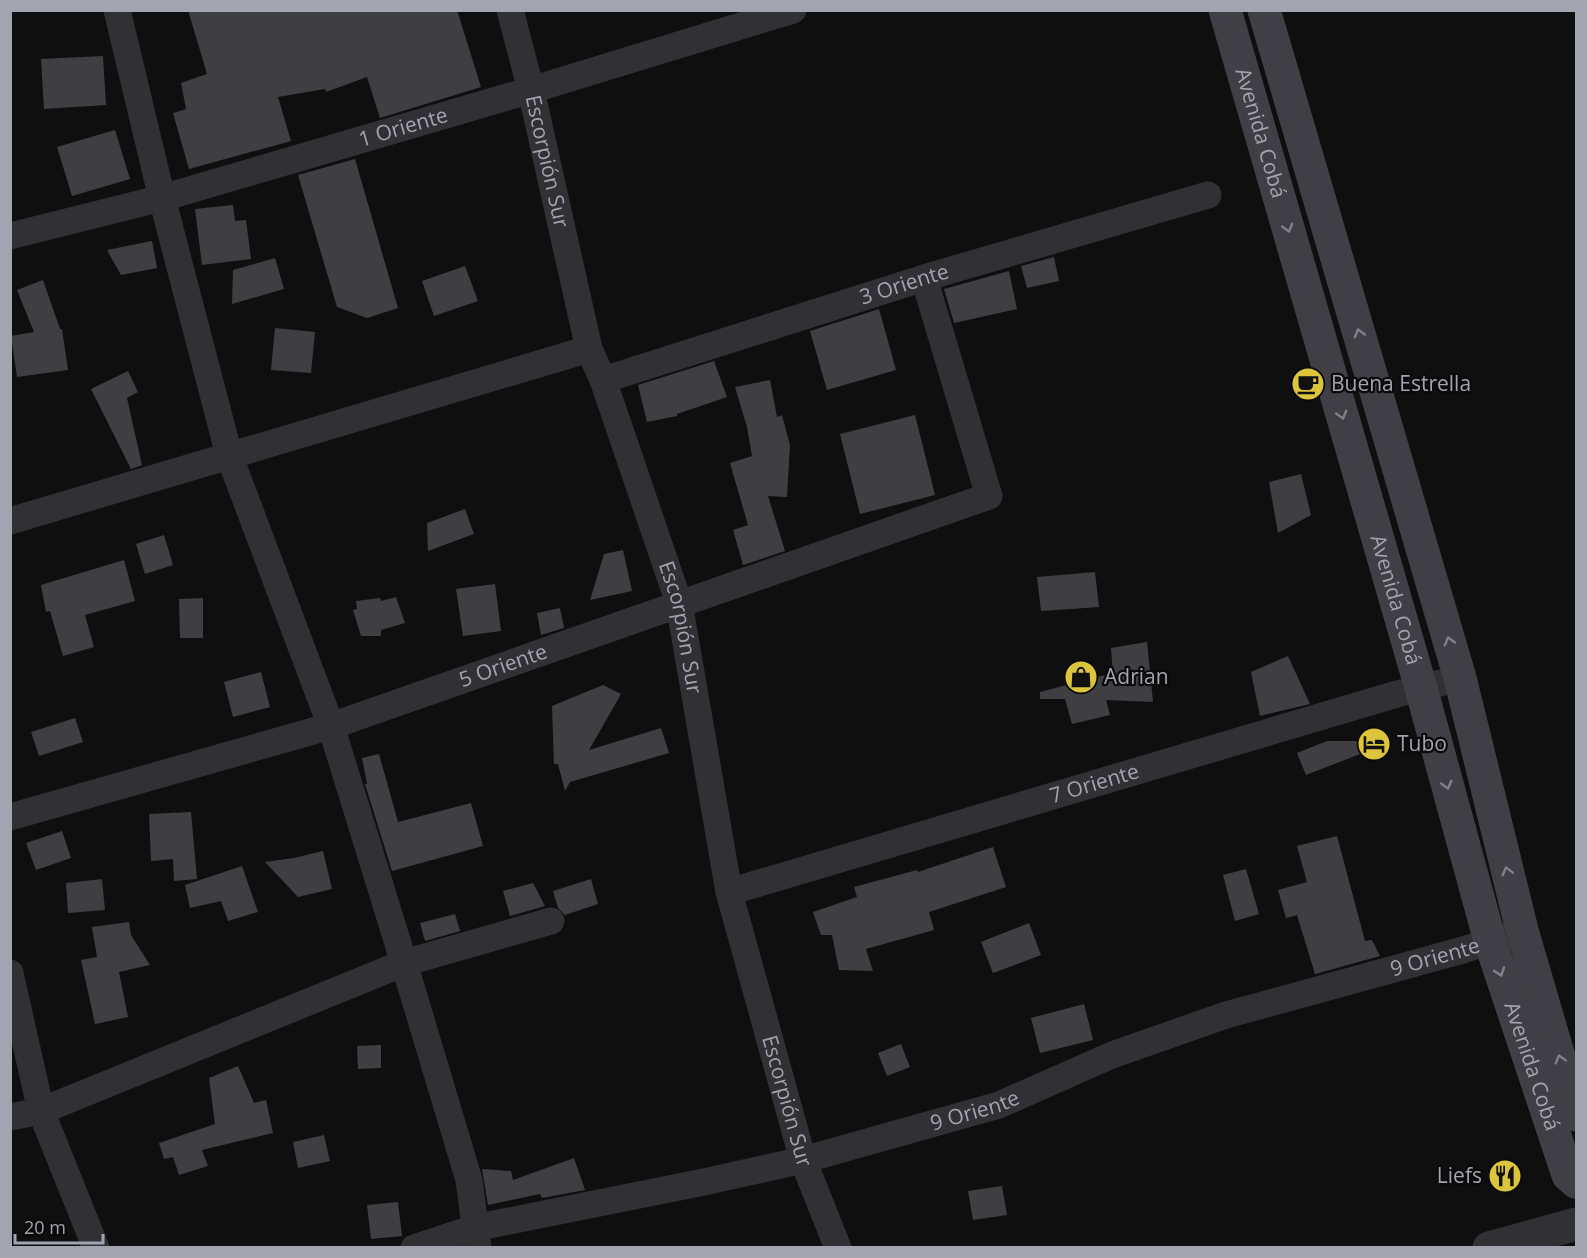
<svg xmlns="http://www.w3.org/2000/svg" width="1587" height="1258" font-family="'Open Sans',sans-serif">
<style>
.building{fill:#3f3f43}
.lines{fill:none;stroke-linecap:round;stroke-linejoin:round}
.minor{stroke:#313135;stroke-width:27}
.tertiary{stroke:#313135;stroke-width:33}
.secondary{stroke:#3f3f45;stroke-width:33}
.oneway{stroke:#7f818b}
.labels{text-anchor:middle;stroke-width:4.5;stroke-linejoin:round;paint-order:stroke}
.street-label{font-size:21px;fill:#a2a4b0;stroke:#0b0a0b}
.poi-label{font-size:21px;fill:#a2a4b0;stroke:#0b0a0b;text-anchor:start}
</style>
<rect width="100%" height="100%" fill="#100f10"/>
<path class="building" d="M188 10H457L481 87 380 118 367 77 326 92 325 89 278 97 291 141 189 169 173 113 186 109 181 83 207 74Z
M103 56 106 105 44 109 41 59Z
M115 130 130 179 72 196 57 147Z
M355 159 398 308 367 318 337 307 298 175Z
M233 205 235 221 246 220 251 259 202 265 195 209Z
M152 241 157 268 121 275 107 250Z
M1054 257 1059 281 1027 288 1021 266Z
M275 258 284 289 232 304 233 270Z
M465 266 478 301 434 316 422 281Z
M1009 271 1017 309 954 323 944 289Z
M43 280 60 329H62L68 370 17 377 11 336 34 332 17 290Z
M879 309 896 370 827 390 810 331Z
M275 328 315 332 311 373 271 370Z
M714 361 727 397 677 414V416L647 422 638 385Z
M128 371 138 392 127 398 142 465 131 469 91 389Z
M770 380 777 417 782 415 790 445 787 497 768 496 785 551 743 565 733 530 748 525 730 463 752 456 747 427 735 387Z
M915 415 935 495 860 514 840 434Z
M1301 474 1311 515 1278 533 1269 482Z
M465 509 474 534 428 551 427 523Z
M164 535 173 565 145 574 136 544Z
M623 550 632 591 590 600 604 554Z
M124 560 135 601 85 615 94 647 63 656 50 611 46 612 41 585Z
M1095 572 1099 607 1041 611 1037 577Z
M495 584 501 631 463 636 456 589Z
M396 597 405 623 381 630V636H361L353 610 357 609 356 601 380 598 381 601Z
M203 598V638H180L179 599Z
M560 608 564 628 541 635 537 613Z
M1147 642 1153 702 1106 700 1110 715 1072 724 1065 699H1040V692L1113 673 1111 648Z
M1288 656 1310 704 1260 716 1251 672Z
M261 672 270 707 233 717 224 682Z
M603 685 621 694 589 750 661 728 669 753 570 782 565 791 558 764H554L552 706Z
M75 718 83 742 39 756 31 732Z
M1327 741H1385L1386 744 1306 775 1297 753Z
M379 754 398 822 471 803 483 846 392 871 365 784H367L362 758Z
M191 812 197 879 174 881 173 859 151 861 149 814Z
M62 831 71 858 36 870 26 843Z
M1337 836 1365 941 1372 940 1380 956 1315 974 1297 915 1286 918 1278 890 1307 882 1297 846Z
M993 847 1006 887 929 912 934 930 866 949 873 971 839 970 832 935H821L813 912 857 897 854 887 917 870 918 872Z
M323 851 332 889 298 897 265 862 294 858Z
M242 866 258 912 228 921 221 901 190 908 185 885Z
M1246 869 1259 914 1235 921 1223 875Z
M102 879 105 910 68 913 66 883Z
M591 879 598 904 565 915 558 908 553 891Z
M533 883 545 906 510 916 503 891Z
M455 914 460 931 425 941 420 923Z
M129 922 131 935 150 965 119 972 128 1017 95 1024 81 960 97 957 92 927Z
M1029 923 1041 955 993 973 981 942Z
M1084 1004 1093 1040 1040 1053 1031 1018Z
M901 1044 910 1067 887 1076 878 1053Z
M381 1045V1068L358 1069 357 1046Z
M238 1066 254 1103 266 1100 273 1133 202 1150 208 1166 179 1175 173 1157 164 1159 159 1143 215 1124 209 1078Z
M324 1135 330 1161 298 1168 293 1142Z
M574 1158 585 1190 542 1198 540 1194 488 1205 482 1169 511 1171 513 1180Z
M1002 1186 1007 1215 973 1220 968 1191Z
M398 1202 402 1236 371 1239 367 1205Z"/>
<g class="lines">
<g class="minor">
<path d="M117 10 162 198 229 455 331 726 404 963 469 1180 478 1248"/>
<path id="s1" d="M510 10 531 90 589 349 603 380 679 603 729 892 803 1160 838 1248"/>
<path id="s2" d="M10 236 162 198 531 90 793 10"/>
<path id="s3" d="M603 380 924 278 1208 195"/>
<path d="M10 521 589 349"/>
<path id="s4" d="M10 817 331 726 989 496 924 278"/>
<path id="s5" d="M729 892 1397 694 1460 678"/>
<path d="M10 973 41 1111 96 1248"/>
<path d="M10 1117 41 1111 404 963 551 921"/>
<path id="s6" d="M414 1248 474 1228 704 1182 803 1160 999 1105 1112 1055 1226 1015 1463 950 1509 935"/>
</g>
<path class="tertiary" d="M1489 1248 1576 1224"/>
<g class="secondary">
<path id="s7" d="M1225 10 1421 688 1490 941 1568 1175 1576 1182"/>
<path d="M1264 10 1460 678 1522 930 1576 1115"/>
</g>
</g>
<defs><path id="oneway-chevron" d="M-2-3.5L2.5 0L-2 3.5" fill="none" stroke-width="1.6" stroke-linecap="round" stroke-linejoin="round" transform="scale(1.5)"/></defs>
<g class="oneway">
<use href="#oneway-chevron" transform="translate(1288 228) rotate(74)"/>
<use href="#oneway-chevron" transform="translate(1359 333) rotate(-106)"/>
<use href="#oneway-chevron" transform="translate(1342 415) rotate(74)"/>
<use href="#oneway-chevron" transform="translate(1449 641) rotate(-106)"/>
<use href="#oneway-chevron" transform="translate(1447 785) rotate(75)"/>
<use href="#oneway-chevron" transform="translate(1507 871) rotate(-104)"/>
<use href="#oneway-chevron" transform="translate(1500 972) rotate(71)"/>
<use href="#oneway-chevron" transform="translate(1560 1059) rotate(-106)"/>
</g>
<defs>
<g id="cafe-disc" transform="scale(1.725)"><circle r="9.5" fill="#dcc53c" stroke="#0b0a0b"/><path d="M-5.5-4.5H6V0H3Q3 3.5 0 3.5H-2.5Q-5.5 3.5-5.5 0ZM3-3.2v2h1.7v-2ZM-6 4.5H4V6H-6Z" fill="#111"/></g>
<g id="shop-disc" transform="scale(1.725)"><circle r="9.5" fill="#dcc53c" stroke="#0b0a0b"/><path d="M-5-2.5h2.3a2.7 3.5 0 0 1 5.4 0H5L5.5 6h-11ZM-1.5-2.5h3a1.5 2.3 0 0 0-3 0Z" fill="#111"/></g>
<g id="hotel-disc" transform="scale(1.725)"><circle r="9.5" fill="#dcc53c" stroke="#0b0a0b"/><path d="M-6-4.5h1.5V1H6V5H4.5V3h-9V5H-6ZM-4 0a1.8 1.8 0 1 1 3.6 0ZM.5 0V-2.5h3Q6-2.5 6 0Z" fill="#111"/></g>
<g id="restaurant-disc" transform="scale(1.725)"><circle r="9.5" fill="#dcc53c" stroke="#0b0a0b"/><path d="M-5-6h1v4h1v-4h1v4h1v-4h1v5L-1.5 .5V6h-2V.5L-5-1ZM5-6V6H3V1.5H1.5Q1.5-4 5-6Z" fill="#111"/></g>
</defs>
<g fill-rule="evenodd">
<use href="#cafe-disc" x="1308" y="384"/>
<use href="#shop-disc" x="1081" y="677"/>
<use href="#hotel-disc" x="1374" y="744"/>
<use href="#restaurant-disc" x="1505" y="1176"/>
</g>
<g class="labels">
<g class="street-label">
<text dy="7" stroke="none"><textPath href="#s2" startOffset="408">1 Oriente</textPath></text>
<text dy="7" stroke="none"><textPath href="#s7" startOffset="128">Avenida Cobá</textPath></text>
<text dy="7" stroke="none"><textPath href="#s1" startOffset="156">Escorpión Sur</textPath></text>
<text dy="7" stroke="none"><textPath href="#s3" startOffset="316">3 Oriente</textPath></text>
<text dy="7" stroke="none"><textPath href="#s7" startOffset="614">Avenida Cobá</textPath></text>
<text dy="7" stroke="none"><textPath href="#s1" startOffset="642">Escorpión Sur</textPath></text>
<text dy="7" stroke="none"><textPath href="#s4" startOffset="516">5 Oriente</textPath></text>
<text dy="7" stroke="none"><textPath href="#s5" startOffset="381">7 Oriente</textPath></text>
<text dy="7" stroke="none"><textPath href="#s6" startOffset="1064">9 Oriente</textPath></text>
<text dy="7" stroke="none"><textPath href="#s7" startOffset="1100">Avenida Cobá</textPath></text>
<text dy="7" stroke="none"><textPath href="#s1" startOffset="1128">Escorpión Sur</textPath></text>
<text dy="7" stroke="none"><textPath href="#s6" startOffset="578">9 Oriente</textPath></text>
</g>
<g class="poi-label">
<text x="1331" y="391">Buena Estrella</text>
<text x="1104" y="684">Adrian</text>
<text x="1397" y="751">Tubo</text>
<text x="1482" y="1183" text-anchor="end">Liefs</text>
</g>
</g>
<rect width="1587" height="1258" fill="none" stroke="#a2a4b0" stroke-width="24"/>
<path d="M15 1234v9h88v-9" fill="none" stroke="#a2a4b0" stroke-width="3"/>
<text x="24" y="1234" font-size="18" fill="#a2a4b0" stroke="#0b0a0b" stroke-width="4.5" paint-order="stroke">20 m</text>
</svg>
